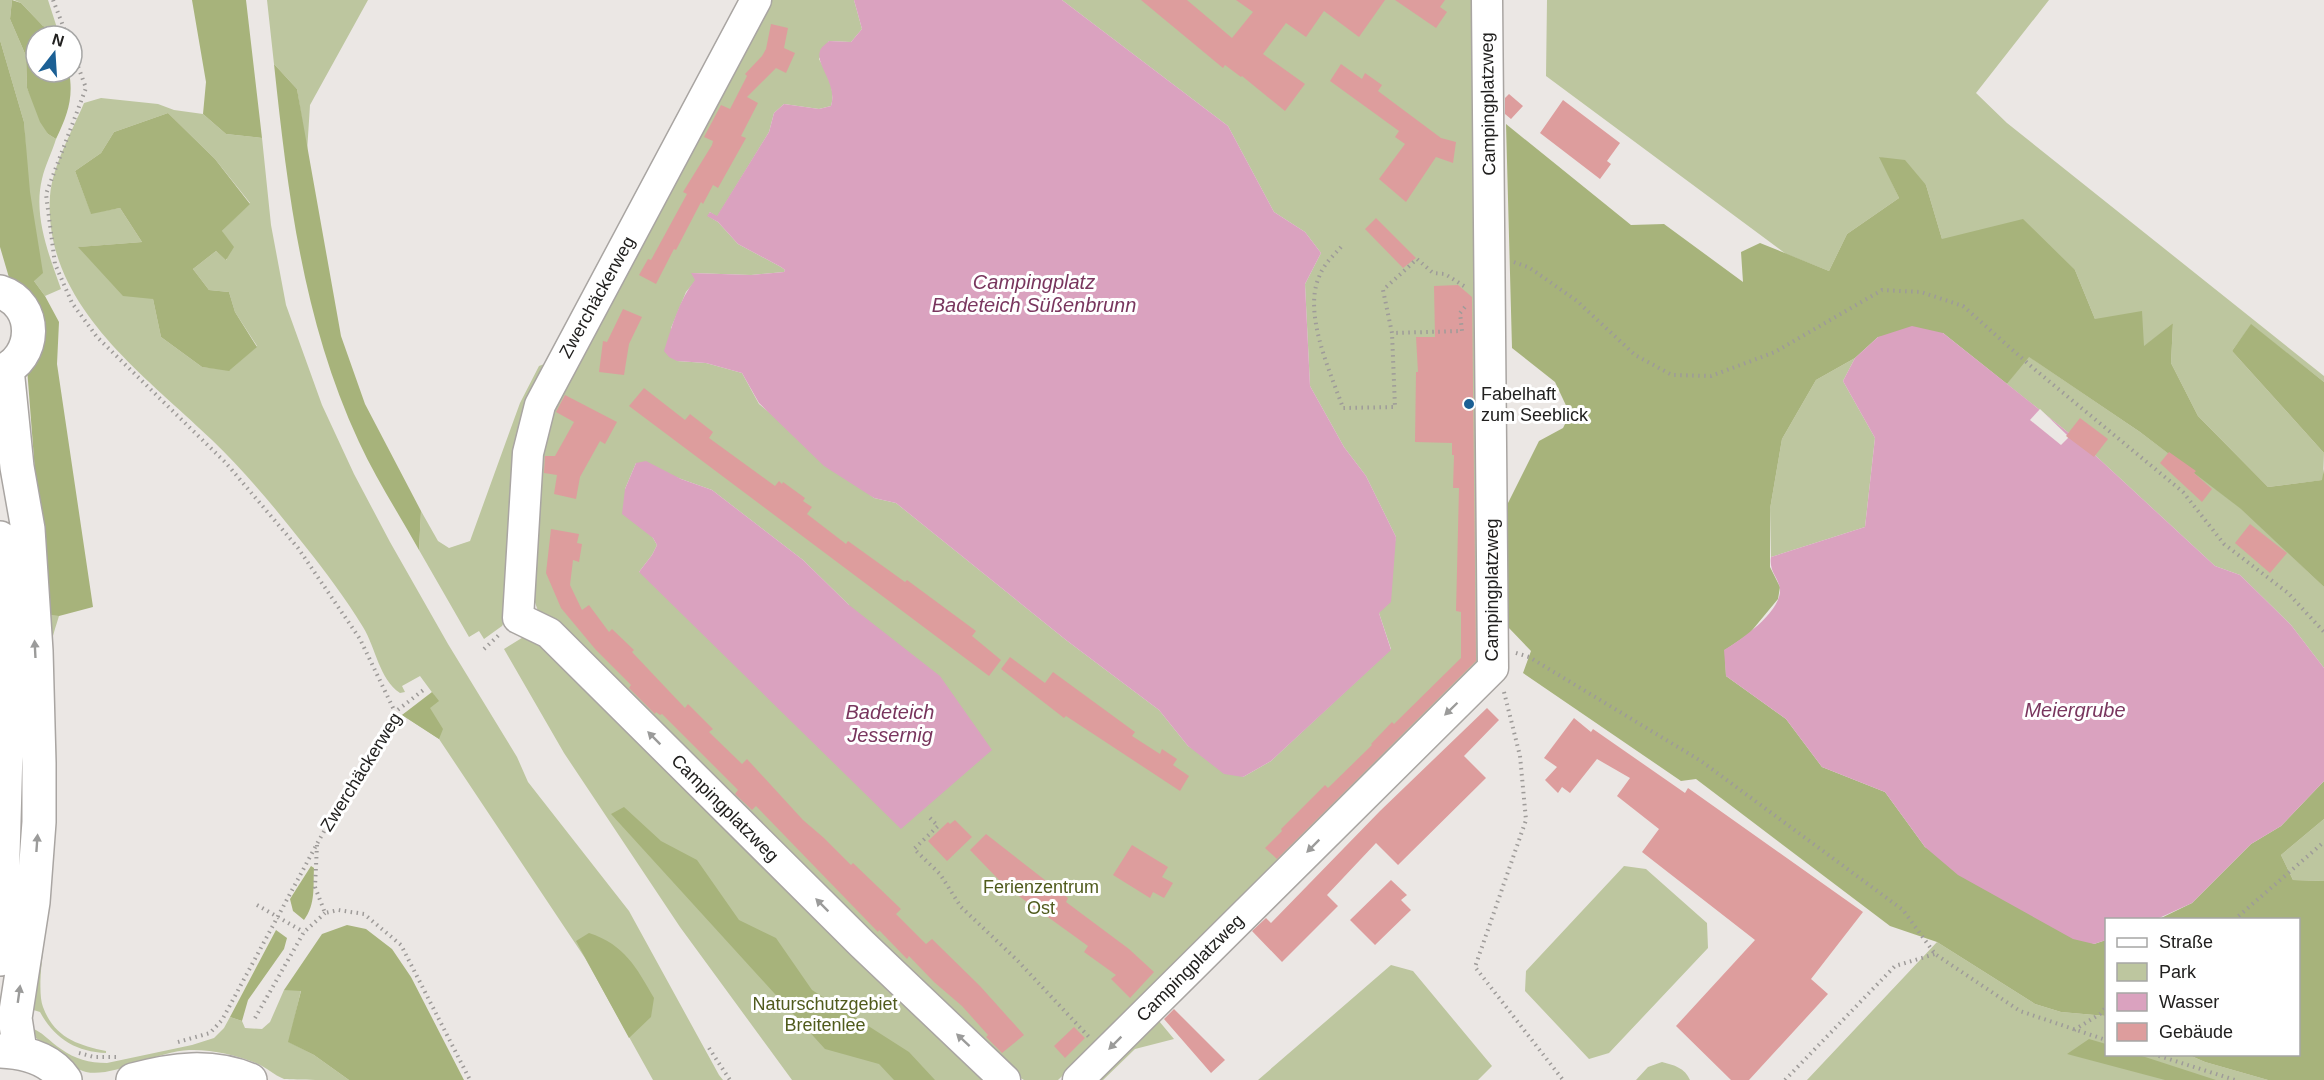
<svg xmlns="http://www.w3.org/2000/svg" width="2324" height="1080" font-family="Helvetica,sans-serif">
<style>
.green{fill:#bdc69f;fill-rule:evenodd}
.forest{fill:#a7b37b}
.water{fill:#daa2bf}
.pier{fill:#ebe7e4}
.building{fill:#dd9d9d}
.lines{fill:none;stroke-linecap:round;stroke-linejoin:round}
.minor-casing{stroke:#a9a5a2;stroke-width:33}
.major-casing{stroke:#a9a5a2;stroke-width:36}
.highway-casing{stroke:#a9a5a2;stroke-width:36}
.path{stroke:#9e9b99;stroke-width:4;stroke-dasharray:1.5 4.5;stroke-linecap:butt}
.minor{stroke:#fff;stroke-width:30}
.major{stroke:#fff;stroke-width:33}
.highway{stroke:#fff;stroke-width:33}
.oneway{fill:#9b9b9a}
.poi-dot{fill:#1c6095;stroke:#fff;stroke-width:2}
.labels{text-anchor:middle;stroke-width:6;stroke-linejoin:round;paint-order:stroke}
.street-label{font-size:18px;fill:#21201f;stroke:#fff}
.poi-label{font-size:18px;fill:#21201f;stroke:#fff;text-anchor:start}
.park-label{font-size:18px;fill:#505b1d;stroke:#fff}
.water-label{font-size:20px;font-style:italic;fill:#79365e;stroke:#fff}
</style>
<rect width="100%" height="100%" fill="#ebe7e4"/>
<path class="green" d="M0 0H12L10 19 26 56 27 88 48 134 56 139C52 152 45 166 42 179 33 216 49 255 61 289L45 296 34 281 24 122 0 40Z
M14 0H48L58 31 43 26 21 3Z
M267 0H368L310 105 307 152 297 89 274 64Z
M762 0H854L862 29 851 42 829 41 819 59C827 74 836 89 831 106L819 109 784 104 774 113 769 132 717 217 710 212 708 216 718 222 738 244 781 267 785 270 784 272 751 275 692 273 696 280 686 292 671 328 677 361 706 363 742 373 759 404 874 498 896 503 1066 640 1159 710 1188 746 1243 777 1271 761 1391 649 1379 613 1396 537 1366 476 1344 447 1310 386 1305 284 1321 253 1305 232 1274 212 1228 126 1062 0H1477L1481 667 1202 942 1058 1080H1024L1017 1076 540 617 527 579 537 448 550 405ZM636 463 712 490 803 560 849 605 639 572 652 555 657 545 625 489Z
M1547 0H2049L1976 93 2007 123 2324 376V382L2251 325 2232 351 2324 453 2323 480 2268 487 2198 416 2171 363 2173 323 2144 347 2095 319 2075 270 1942 239 1926 185 1880 157 1899 198 1847 234 1829 271 1786 254 1546 76Z
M101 98 158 104 174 110 203 114 226 134 262 138 271 225 286 305 322 405 354 474 390 542 448 644 517 757 528 782 629 911 719 1075 723 1080H653L585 958 439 739 402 715 434 695 420 676 402 686 405 692 400 693C379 679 376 648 363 627 346 599 325 571 305 546 276 509 246 473 212 440 144 374 43 305 50 196 53 164 72 132 84 103ZM168 113 215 159 250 203 222 231 227 260 216 251 193 269 209 290 229 292 235 312 257 346 230 370 202 367 161 337 153 299 79 247 142 242 120 208 91 213 75 171 101 153 114 132Z
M2028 356 2140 432 2242 509 2324 587V668L2291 625 2240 575 2215 566 2084 445 2007 384Z
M1855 358 1843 381 1875 438 1865 527 1771 557 1770 509 1782 439 1816 380Z
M547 363 535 395 509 613 502 626 484 639 479 631 469 637 419 550 421 511 438 541 449 548 470 541 520 403 539 366Z
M46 615 59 616C56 626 52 637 51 647 49 676 55 713 56 743 57 795 54 846 50 898 48 923 35 986 43 1007 54 1037 77 1045 106 1051V1053C76 1052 54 1038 40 1012L27 1008Z
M525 636 544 642 997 1080H792L680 927 564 753 504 649Z
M2324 819V881L2293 880 2281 855Z
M1624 866 1646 869 1707 923 1708 948 1609 1053 1589 1059 1525 991 1526 971Z
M1937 942 2035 1004 2061 1012 2106 1016V1054L2189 1055 2205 1062 2268 1080H1807Z
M1391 965 1413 971 1492 1066 1478 1080H1258Z
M284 990H301L289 1042 314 1055 349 1080C334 1080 296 1080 284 1079 274 1075 266 1067 256 1063 237 1055 210 1049 189 1050 157 1051 113 1078 86 1072 71 1068 34 1042 29 1027 42 1031 50 1042 61 1049 75 1059 89 1063 107 1063L192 1045 214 1038 224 1028 230 1017 242 1021 245 1028 262 1029 270 1022Z
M1154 1015 1174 1039 1135 1049 1103 1080H1088Z
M1662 1062C1674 1065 1685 1068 1690 1080H1636L1648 1067Z"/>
<path class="forest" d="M12 0 21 3 43 26 58 31 59 36H36V72H69C74 98 67 116 56 139L48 134 40 122 27 88 26 56 10 19Z
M192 0H246L262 138 226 134 203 114 206 82Z
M0 40 24 122 30 192 43 273 34 281 45 296 59 322 57 364 93 607 59 616 46 615 27 368 10 281 0 247Z
M274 64 297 89 341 336 365 404 421 511 419 550C399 514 376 479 359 442 303 321 288 195 274 64Z
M168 113 215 159 250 204 222 231 234 247 226 260 216 251 193 269 209 290 229 292 235 312 257 347 229 371 202 367 161 337 153 299 123 296 78 247 142 242 120 208 91 214 75 171 101 153 114 132Z
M1506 124 1631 225 1664 224 1743 282 1741 252 1760 243 1829 271 1847 234 1899 198 1879 157 1905 160 1926 185 1942 239 2023 219 2075 270 2095 319 2142 311 2144 346 2173 323 2171 363 2198 416 2268 487 2322 480 2324 469V587L2241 509 2140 432 2029 357 2007 384 1943 333 1878 337 1855 358 1816 380 1782 439 1770 509V567L1780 587 1778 599 1749 634 1725 650 1726 676 1786 719 1822 767 1885 792 1925 847 2094 944 2106 940V1016L2061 1012 2035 1004 1937 942 1890 926 1696 779 1681 781 1523 673 1531 651 1508 627 1506 507 1539 441 1563 428 1570 414 1555 382 1512 348Z
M2251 324 2324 382V453L2232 351Z
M432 692 439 701 430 708 443 729 439 739 402 715Z
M2324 781V819L2281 855 2293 880 2324 881V1080H2268L2205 1062 2189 1055 2298 1054V920H2157L2192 903 2251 844 2281 826Z
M624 807 661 841 697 860 739 920 776 938 812 990 909 1052 935 1080H894L879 1064 825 1049 611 814Z
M311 866 314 868C313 886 316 904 304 920L293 911 290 899Z
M347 925 366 929 392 949 411 977 464 1080H349L314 1055 288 1042 301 991 284 990 322 934Z
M276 930 287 938 284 949 248 1000 242 1021 230 1017Z
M589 933C625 945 636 967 654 998L651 1017 629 1038 576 941Z
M2089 1039 2106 1044V1054L2139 1055 2216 1080H2165L2067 1054Z"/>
<path class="water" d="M854 0H1062L1228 126 1274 212 1305 232 1321 253 1305 284 1310 386 1344 447 1366 476 1396 537 1391 602 1379 613 1391 650 1271 761 1243 777 1224 774 1188 746 1159 710 1066 640 896 503 874 498 824 466 759 403 742 373 706 363 677 361 669 357 664 351C672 326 679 300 695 280L691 273 751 275 784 272 785 270 781 267 738 244 718 222 707 216 710 212 717 216 769 132 774 113 784 104 819 109 831 106C838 84 815 65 820 51 821 47 826 44 829 41L851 42 862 29Z
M1912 326 1943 333 2084 445 2215 566 2240 575 2291 625 2324 668V781L2281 826 2251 844 2192 903 2157 919 2106 920V940L2094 944 2073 939 1958 875 1925 847 1885 792 1822 767 1786 719 1726 676 1724 650C1741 640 1782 611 1780 589 1778 576 1769 572 1771 557L1865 527 1875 438 1843 381 1855 358 1878 337Z
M646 461 681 479 712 490 803 560 849 605 940 676 992 750 901 829 639 572 652 555 657 545 653 538 622 514 625 489 636 463Z"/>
<path class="pier" d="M2040 409 2067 435 2068 438 2061 445 2030 420Z"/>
<path class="building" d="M1141 0H1187L1232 38 1253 12 1236 0H1385L1359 37 1324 11 1306 37 1286 23 1263 54 1305 84 1285 111 1242 76 1241 77 1225 65 1223 68Z
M1395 0H1445L1440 7 1447 12 1436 28Z
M771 24 788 28 784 48 795 53 786 73 776 68 747 97 758 103 741 136 746 138 718 188 713 185 703 204 701 202 676 250 674 249 656 284 639 275 648 259 651 260 687 194 683 192 712 145 713 141 704 137 721 105 730 109 747 76 745 74 762 56 766 49Z
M1341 64 1362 79 1365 73 1382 85 1378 91 1441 138 1456 142 1453 163 1436 157 1406 202 1379 179 1405 144 1395 137 1399 131 1330 81Z
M1509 94 1523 106 1511 119 1505 114V98Z
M1563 100 1620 143 1607 161 1611 164 1600 179 1540 133Z
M1376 218 1416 258 1403 268 1365 229Z
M1458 285 1472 297 1476 661 1277 859 1265 848 1282 831 1281 829 1325 785 1328 788 1372 745 1371 744 1392 722 1394 724 1461 658V612L1456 611 1459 488H1453L1454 455H1452V443L1415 442 1416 372H1418L1416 337H1435L1434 286Z
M623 309 642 317 629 344 624 375 599 372 603 341 607 342Z
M644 388 685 420 690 414 713 432 709 438 775 486 779 481 782 484 783 482 805 498 803 501 812 507 807 514 846 544 848 541 905 582 907 580 976 631 972 636 1001 660 989 676 629 406Z
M565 395 617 422 605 444 600 441 580 477 576 499 554 494 557 475 544 473 545 456H555L574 422 556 412Z
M2080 418 2108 439 2094 457 2066 436Z
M2169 452 2196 471 2194 473 2212 489 2202 502 2160 463Z
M2250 524 2287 553 2270 573 2235 543Z
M551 529 579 534 577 543 582 544 579 562 573 560 570 585 582 610 589 605 609 632 612 629 634 650 632 652 685 708 688 704 713 729 709 732 742 764 747 759 803 820 824 838 851 865 853 863 901 909 896 914 926 944 932 939 980 986 1024 1035 1002 1053 986 1037 988 1035 962 1006 934 982 909 956 907 959 879 930 878 932 756 806 752 810 735 794 738 790 662 714 660 715 656 712 655 714 629 688 631 685 596 650 561 608 546 573Z
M1010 657 1045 683 1053 672 1135 732 1132 736 1160 754 1162 749 1177 759 1173 765 1189 776 1180 791 1066 716 1064 718 1001 669Z
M1487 708 1499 720 1464 756 1486 778 1398 865 1376 843 1327 895 1338 906 1282 962 1252 931 1266 918 1271 923 1380 811Z
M1574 718 1591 732 1593 729 1685 793 1688 788 1863 912 1811 979 1828 994 1749 1080H1731L1676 1026 1755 940 1642 852 1659 829 1617 796 1630 778 1597 759 1570 793 1562 787 1558 793 1545 780 1557 767 1544 758Z
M955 820 972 837 947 861 928 841 948 822 950 824Z
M986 834 1068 898 1066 902 1129 949 1154 972 1130 998 1111 979 1116 975 1084 952 1088 946 998 881 999 880 970 850Z
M1132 845 1168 867 1162 877 1173 883 1164 898 1153 892 1150 898 1113 875Z
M1391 880 1407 895 1401 900 1411 910 1375 945 1350 920Z
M1174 1009 1225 1060 1211 1073 1164 1019Z
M1074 1027 1085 1038 1065 1058 1054 1046Z"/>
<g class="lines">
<g class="minor-casing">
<path id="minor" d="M756 0 540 405 528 453 518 618 549 633 862 944 1005 1080
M1078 1080 1493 668 1487 0"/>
</g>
<g class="major-casing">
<path id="major" d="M0 292C39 304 37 359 0 372
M7 369 17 467 28 529 36 651 39 763V822L33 902 15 1018 20 1051
M0 538 5 654 6 751 0 959
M0 1051C25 1052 50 1058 65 1080"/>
</g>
<g class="highway-casing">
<path id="highway" d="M133 1080C173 1069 211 1064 250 1080"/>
</g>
<path class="path" d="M53 0 67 36
M72 50 86 88 46 194 55 264 72 303 97 337 226 463 298 548 360 639 395 712
M1341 247C1333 256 1323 265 1319 277 1303 314 1330 371 1343 408L1395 407 1392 333
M1514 262 1530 268 1577 301 1635 355 1672 375 1711 376 1775 352 1882 290 1921 292 1963 306 2033 368 2183 492 2224 544 2288 593 2324 632
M1464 286 1445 274 1433 273 1417 259 1383 290 1392 333 1462 331 1460 313 1465 307
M484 649 501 633
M1516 653 1529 657 1701 761 1903 910 1935 954 2020 1011 2106 1040
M1504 692 1520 756 1526 820 1475 967 1563 1080
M930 818 938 826 914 849 940 874 961 907 1016 959 1089 1037
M317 845 315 887 325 913 338 910 364 914 401 945 470 1080
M257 905 304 932
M2234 920 2324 842
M255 1018 304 932 325 913
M2074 1030 2100 1014 2106 1007
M178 1042 210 1033 222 1020 318 842 369 753 395 712 426 688
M709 1048 730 1080
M79 1053 94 1057H119
M2153 1054 2235 1080
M1785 1080 1895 966 1935 954"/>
<use href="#minor" class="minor"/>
<use href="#major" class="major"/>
<use href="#highway" class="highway"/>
</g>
<defs><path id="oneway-solid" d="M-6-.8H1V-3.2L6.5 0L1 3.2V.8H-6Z" transform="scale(1.5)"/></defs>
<g class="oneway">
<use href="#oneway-solid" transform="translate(35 649) rotate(-93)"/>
<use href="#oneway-solid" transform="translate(1451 709) rotate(136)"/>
<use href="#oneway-solid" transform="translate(654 738) rotate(-135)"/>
<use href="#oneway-solid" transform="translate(37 843) rotate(-86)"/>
<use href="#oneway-solid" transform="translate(1313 846) rotate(135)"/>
<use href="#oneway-solid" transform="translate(822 905) rotate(-135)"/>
<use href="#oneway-solid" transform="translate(19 994) rotate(-82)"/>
<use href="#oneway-solid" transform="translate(963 1040) rotate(-137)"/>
<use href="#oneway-solid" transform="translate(1115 1043) rotate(135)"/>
</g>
<circle class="poi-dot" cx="1469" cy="404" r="6"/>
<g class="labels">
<g class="street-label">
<text transform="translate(1488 104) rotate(-91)" y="6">Campingplatzweg</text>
<text transform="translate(597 297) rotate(-61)" y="6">Zwerchäckerweg</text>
<text transform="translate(1492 590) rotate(-90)" y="6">Campingplatzweg</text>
<text transform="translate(361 772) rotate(-58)" y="6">Zwerchäckerweg</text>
<text transform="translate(725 808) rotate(45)" y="6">Campingplatzweg</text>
<text transform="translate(1190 968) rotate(-45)" y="6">Campingplatzweg</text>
</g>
<g class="poi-label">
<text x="1481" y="400">Fabelhaft<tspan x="1481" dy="21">zum Seeblick</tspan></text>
</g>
<g class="park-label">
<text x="1041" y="893">Ferienzentrum<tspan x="1041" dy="21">Ost</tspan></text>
<text x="825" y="1010">Naturschutzgebiet<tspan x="825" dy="21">Breitenlee</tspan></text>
</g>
<g class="water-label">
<text x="1034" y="289">Campingplatz<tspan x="1034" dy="23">Badeteich Süßenbrunn</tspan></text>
<text x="2075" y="717">Meiergrube</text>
<text x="890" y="719">Badeteich<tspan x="890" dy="23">Jessernig</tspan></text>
</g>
</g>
<rect x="2105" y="918" width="195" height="138" fill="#ffffff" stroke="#a6a6a5" stroke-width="1.5"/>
<rect x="2117" y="938" width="30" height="9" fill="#ffffff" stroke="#a6a6a5" stroke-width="1.5"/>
<text x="2159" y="948" font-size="18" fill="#21201f">Straße</text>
<rect x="2117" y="963" width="30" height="18" fill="#bdc69f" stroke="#a6a6a5" stroke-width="1.5"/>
<text x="2159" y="978" font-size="18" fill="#21201f">Park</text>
<rect x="2117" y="993" width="30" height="18" fill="#daa2bf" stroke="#a6a6a5" stroke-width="1.5"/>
<text x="2159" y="1008" font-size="18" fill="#21201f">Wasser</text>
<rect x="2117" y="1023" width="30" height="18" fill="#dd9d9d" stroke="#a6a6a5" stroke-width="1.5"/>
<text x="2159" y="1038" font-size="18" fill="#21201f">Gebäude</text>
<g transform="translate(54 54) rotate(17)"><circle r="28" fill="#ffffff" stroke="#a6a6a5" stroke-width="1.5"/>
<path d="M0-4.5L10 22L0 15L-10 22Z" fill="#1c6095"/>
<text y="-9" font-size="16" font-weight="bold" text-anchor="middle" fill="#21201f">N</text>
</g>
</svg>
